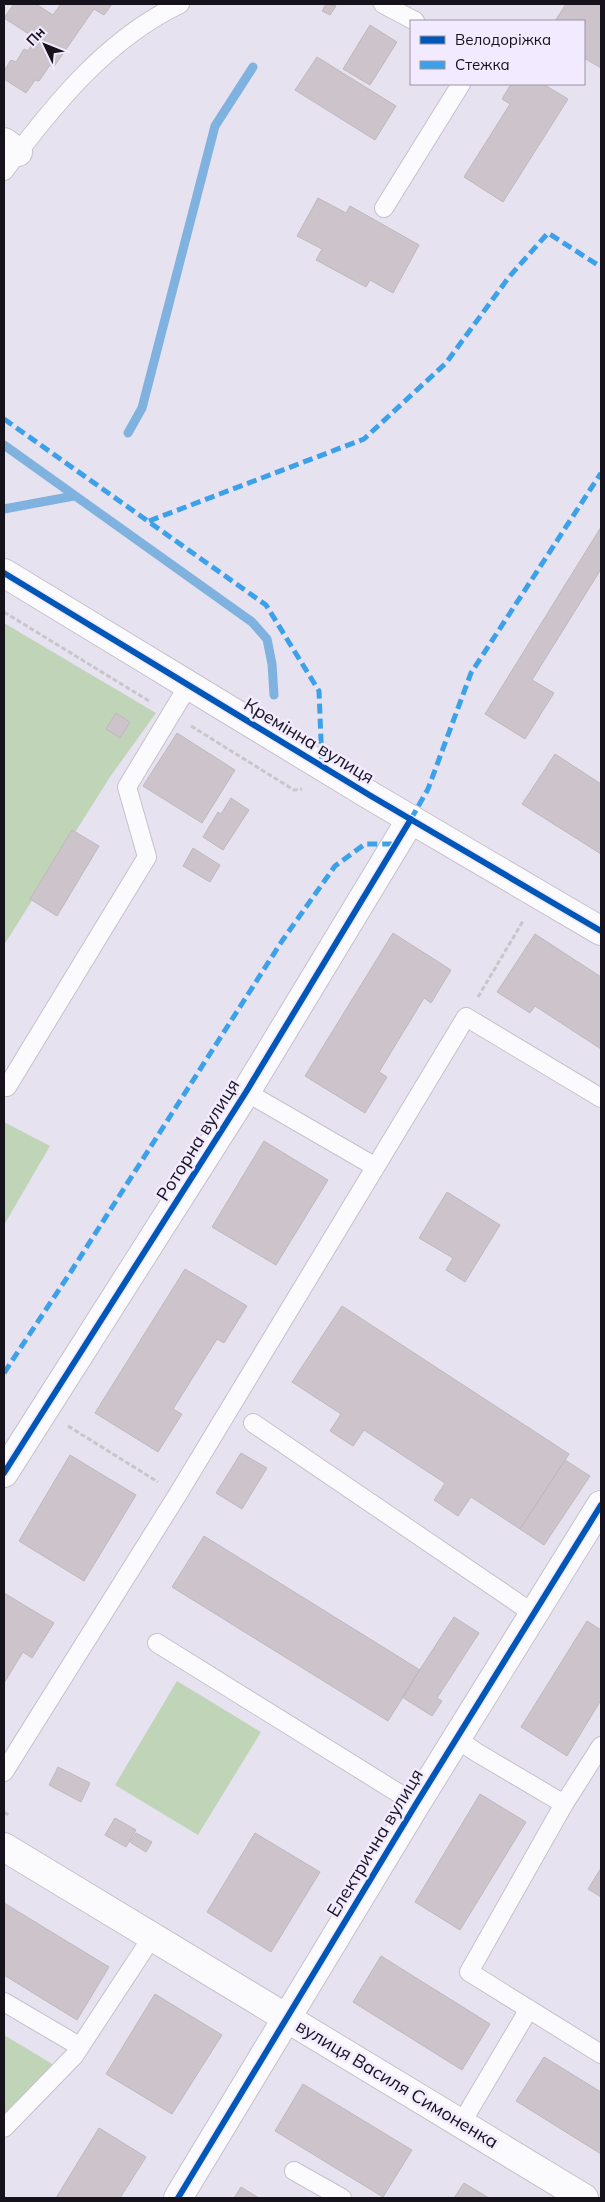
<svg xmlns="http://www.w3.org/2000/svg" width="605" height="2202" font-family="Mulish,sans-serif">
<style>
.green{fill:#c0d5b8}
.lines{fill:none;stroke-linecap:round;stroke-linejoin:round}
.stream{stroke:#80b2e0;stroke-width:9}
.building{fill:#ccc4ca;stroke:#bfb8bd}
.lane-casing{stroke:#c5c1cc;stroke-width:20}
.street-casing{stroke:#c5c1cc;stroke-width:30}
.secondary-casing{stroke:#c5c1cc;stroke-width:30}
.path{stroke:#c7c6ca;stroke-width:3;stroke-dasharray:5 2.5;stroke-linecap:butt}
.lane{stroke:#fbfbfd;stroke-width:18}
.street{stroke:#fbfbfd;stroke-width:28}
.secondary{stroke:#fbfbfd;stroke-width:28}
.quiet{stroke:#3da1ea;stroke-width:5;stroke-dasharray:10 5;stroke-linecap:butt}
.cycleway-casing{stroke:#f2eaff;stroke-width:9}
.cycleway{stroke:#0057b8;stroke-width:6}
.labels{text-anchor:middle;stroke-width:5;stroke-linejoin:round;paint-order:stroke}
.street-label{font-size:18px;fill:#15121b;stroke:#f2eaff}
</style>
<rect width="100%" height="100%" fill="#e7e2f0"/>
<path class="green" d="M4 623 156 713 110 777 4 945Z
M4 1122 50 1146 4 1225Z
M177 1681 261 1732 198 1835 115 1785Z
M4 2035 54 2065 11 2135 4 2131Z"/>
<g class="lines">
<path class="stream" d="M128 433 142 408 215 126 253 67
M4 445 252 622 267 639 272 664 274 695
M4 509 74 496"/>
</g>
<path class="building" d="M14 4H36L53 15 61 4H112L104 15 94 9 53 68 50 65 39 81 35 80 26 93 4 79V71L11 60 16 62 24 49 28 51 35 38 4 18Z
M326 4 336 6 330 15 322 11Z
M566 4H601V68L584 58V21H555Z
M370 25 397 42 370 85 343 69Z
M317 57 396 106 375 140 295 90Z
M511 84H543L568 99 503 202 464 177 510 104 502 99Z
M318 198 346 213 350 206 419 245 393 293 370 280 366 287 316 260 322 249 297 236Z
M601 527V569L532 680 554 693 525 739 485 714Z
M116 713 130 722 120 738 106 729Z
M177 733 235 770 202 823 143 786Z
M555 754 601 784V854L522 804Z
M231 798 249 810 223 850 203 837 218 812 221 814Z
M72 830 99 846 57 916 30 899Z
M193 848 220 865 210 882 183 866Z
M393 933 451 970 431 1003 424 998 379 1072 387 1077 365 1113 305 1076Z
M535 934 601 977V1049L535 1006 530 1013 497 992Z
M264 1141 328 1180 276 1265 212 1227Z
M447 1192 500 1225 465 1282 446 1270 453 1258 419 1238Z
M185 1269 247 1306 224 1343 217 1339 173 1409 182 1414 158 1452 95 1413Z
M342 1306 569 1454 520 1529 471 1497 458 1516 434 1500 445 1483 364 1430 353 1446 330 1431 341 1414 292 1382Z
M241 1453 267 1468 242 1509 216 1493Z
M70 1455 136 1495 84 1581 19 1541Z
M565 1460 590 1476 544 1545 520 1529Z
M204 1536 420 1670 388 1721 172 1587Z
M4 1593 54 1623 32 1658 23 1652 4 1683Z
M454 1617 479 1633 437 1698 442 1701 432 1716 402 1697Z
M587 1621 601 1630V1700L567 1756 521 1727Z
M58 1767 90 1783 81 1802 49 1785Z
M480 1794 526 1822 460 1930 415 1902Z
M115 1818 136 1830 126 1847 105 1835Z
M136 1833 152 1842 146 1852 130 1842Z
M255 1833 320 1872 271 1952 207 1912Z
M601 1868V1897L588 1889Z
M4 1903 109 1967 77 2020 4 1975Z
M381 1956 490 2024 462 2070 353 2002Z
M155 1994 222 2035 172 2114 106 2074Z
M544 2057 601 2092V2154L516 2101Z
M303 2084 412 2150 383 2197 275 2131Z
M99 2128 146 2157 120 2198H56Z
M464 2183 489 2198H454Z
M241 2187 259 2198H234Z"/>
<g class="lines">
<g class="lane-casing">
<path id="lane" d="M383 4 415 21
M4 171C52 107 106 39 180 4
M384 208 461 84
M7 1087 147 857 127 787 188 686
M246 1092 374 1166
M253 1423 534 1614
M157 1643 416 1804
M457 1739 476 1752 564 1804 601 1746
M4 1772 178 1494 466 1017 601 1098
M564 1804 469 1972 601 2054
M4 2002 79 2046
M462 2122 529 2009
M4 2128 74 2056 152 1937
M294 2171 342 2198"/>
</g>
<g class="street-casing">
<path id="street" d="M4 142 18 152
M4 1473 246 1092 411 819
M4 1847 584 2198"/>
</g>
<g class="secondary-casing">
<path id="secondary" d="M4 573 371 796 601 931
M178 2198 416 1804 601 1505"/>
</g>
<path class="path" d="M4 612 149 701
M191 726 294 790 302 789
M478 997 523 921
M68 1426 158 1482
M4 1812 10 1816"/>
<use href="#lane" class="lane"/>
<use href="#street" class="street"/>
<use href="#secondary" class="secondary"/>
<path class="quiet" d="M4 419 266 605 319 691 322 765
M149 521 364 439 446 363 509 277 548 233 601 267
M411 819 428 789 471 673 601 473
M4 1373 72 1270 282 941 335 866 365 844H396"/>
<g class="cycleway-casing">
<path id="cycleway" d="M4 573 371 796 601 931
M4 1473 246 1092 411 819
M178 2198 416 1804 601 1505"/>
</g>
<use href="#cycleway" class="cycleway"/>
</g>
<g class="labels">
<g class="street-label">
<text transform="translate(309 741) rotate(31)" y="6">Кремінна вулиця</text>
<text transform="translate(198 1140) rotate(-58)" y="6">Роторна вулиця</text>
<text transform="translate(375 1843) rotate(-59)" y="6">Електрична вулиця</text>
<text transform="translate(397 2084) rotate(31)" y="6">вулиця Василя Симоненка</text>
</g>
</g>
<rect width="605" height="2202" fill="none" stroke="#15121b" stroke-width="10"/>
<rect x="410" y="20" width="175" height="65" fill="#f2eaff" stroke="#9a94a4"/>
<rect x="420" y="36" width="25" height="8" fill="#0057b8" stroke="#9a94a4"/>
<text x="455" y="45" font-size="15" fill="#15121b">Велодоріжка</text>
<rect x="420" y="61" width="25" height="8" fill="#3da1ea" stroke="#9a94a4"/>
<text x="455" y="70" font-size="15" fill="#15121b">Стежка</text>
<g transform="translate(45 45) rotate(313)" stroke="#f2eaff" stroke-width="4" paint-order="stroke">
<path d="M0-4L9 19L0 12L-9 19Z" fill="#15121b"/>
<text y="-8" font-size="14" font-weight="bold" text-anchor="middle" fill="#15121b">Пн</text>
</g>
</svg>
